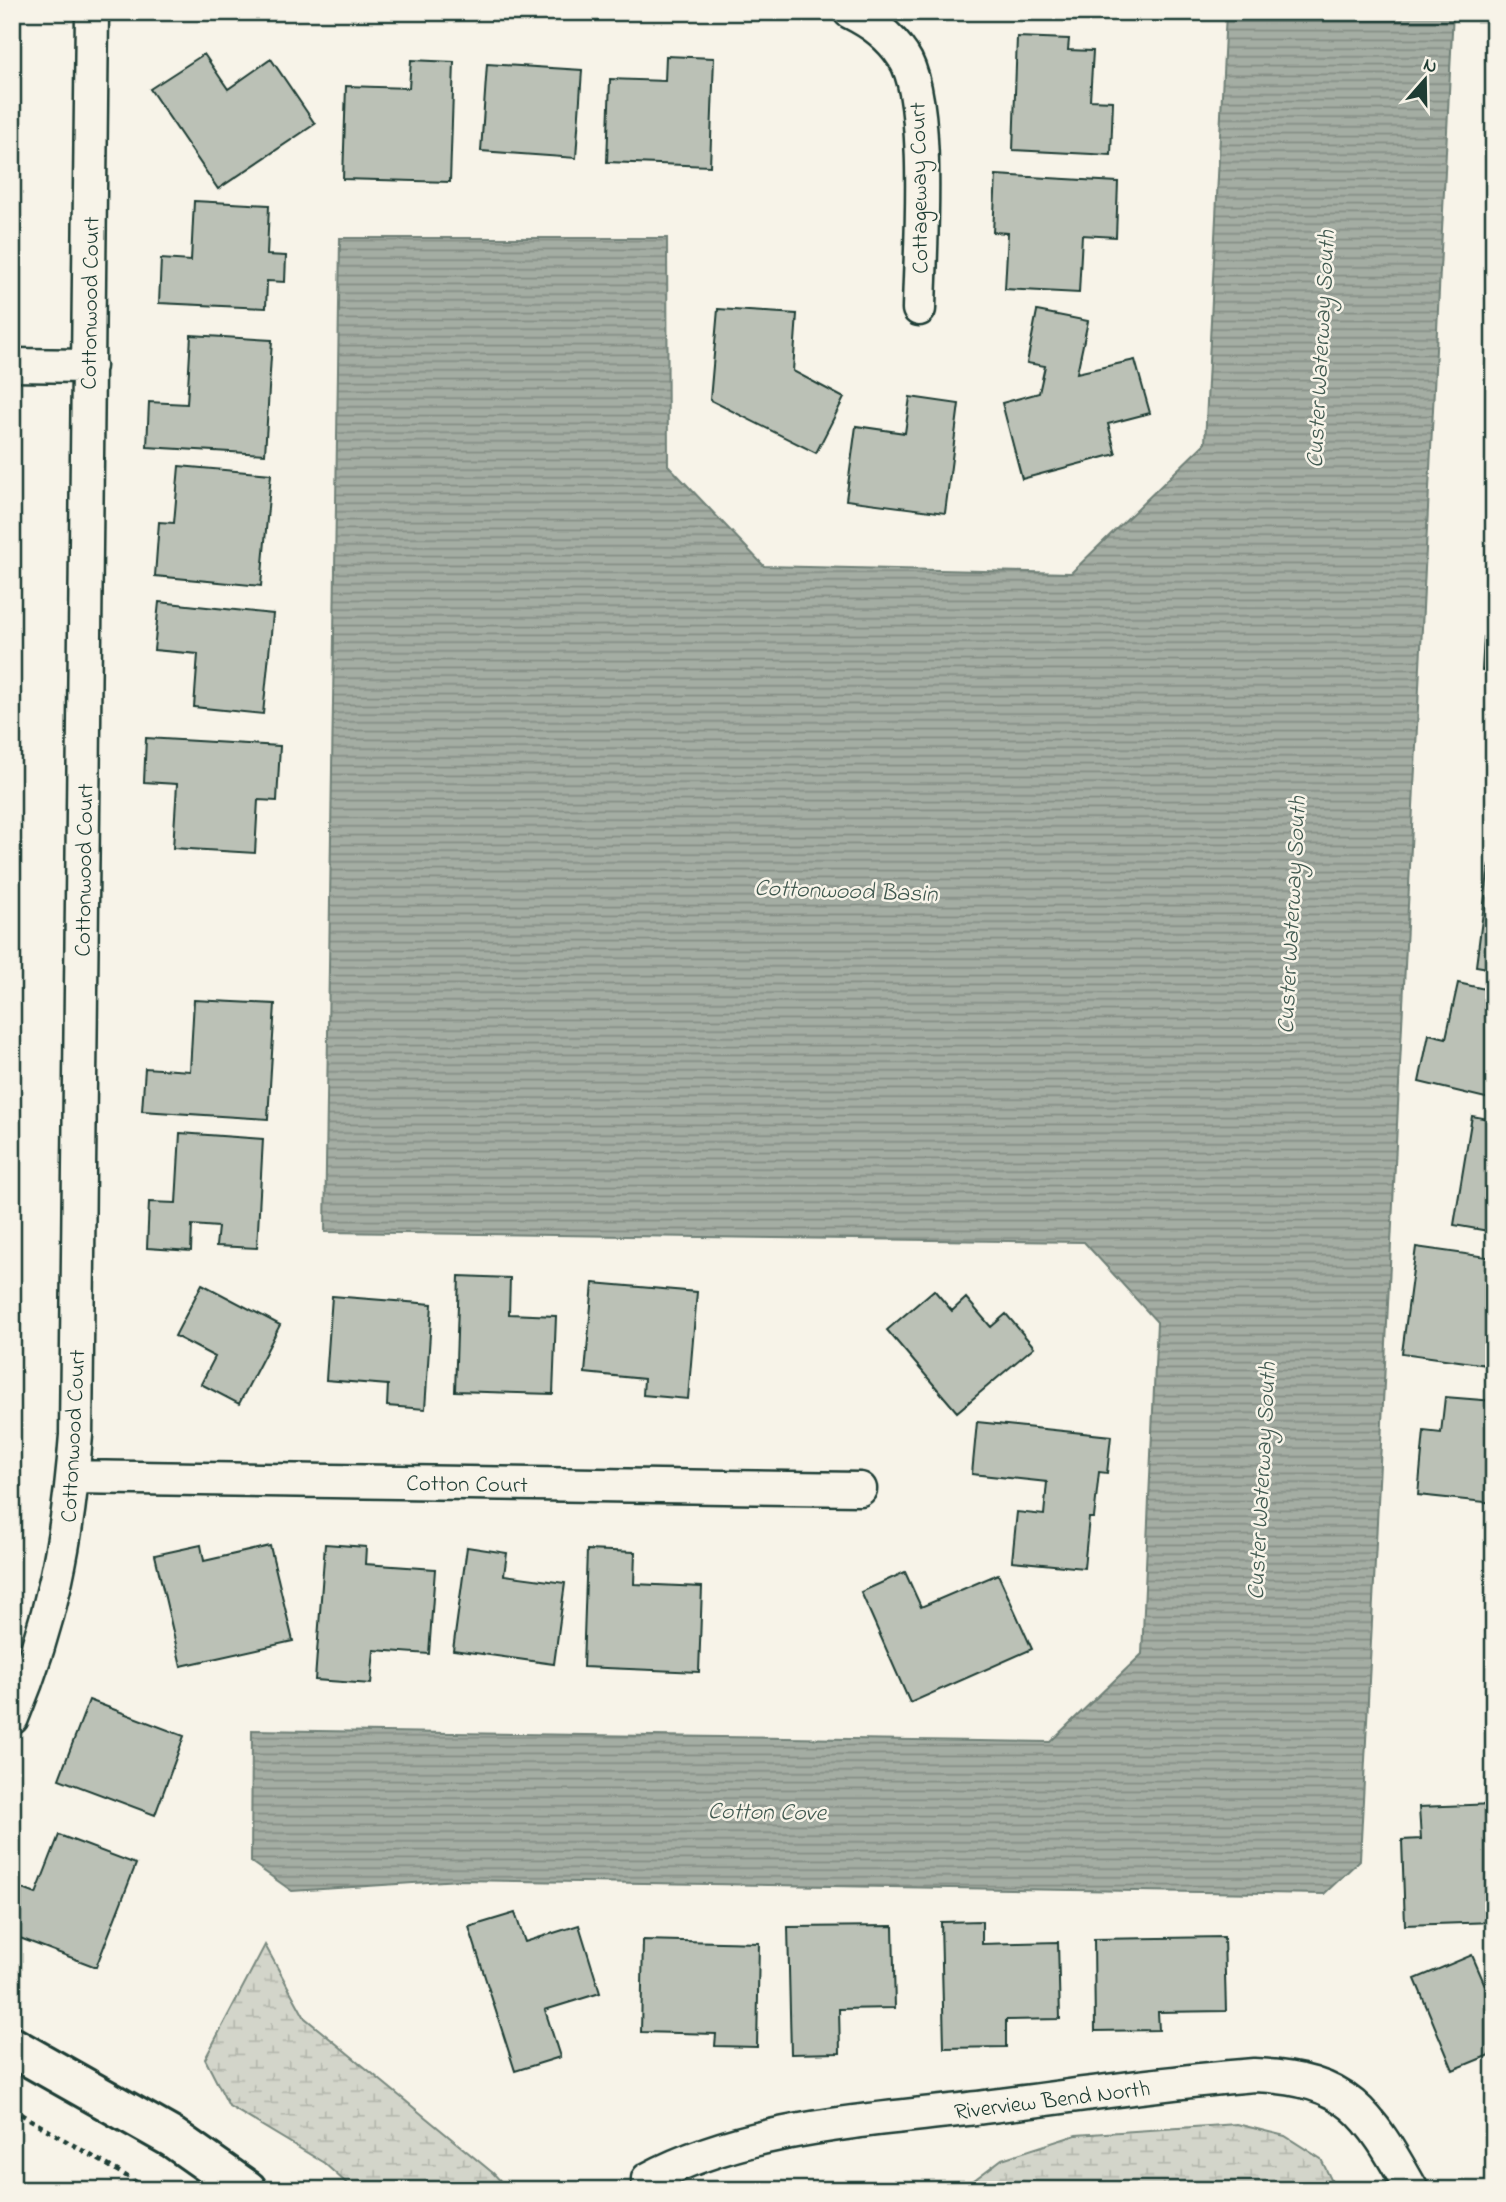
<svg xmlns="http://www.w3.org/2000/svg" width="1506" height="2202" font-family="'Indie Flower',sans-serif">
<style>
.wetland{fill:url(#wetland-marsh);stroke:#79897f;stroke-width:2}
.water{fill:url(#water-rules);stroke:#6f8077;stroke-width:2}
.building{fill:#bbc1b6;stroke:#1f3d34;stroke-width:2}
.lines{fill:none;stroke-linecap:round;stroke-linejoin:round}
.street-casing{stroke:#1f3d34;stroke-width:37}
.secondary-casing{stroke:#1f3d34;stroke-width:44}
.path{stroke:#1f3d34;stroke-width:4.5;stroke-dasharray:5 5;stroke-linecap:butt}
.street{stroke:#f7f3e8;stroke-width:32}
.secondary{stroke:#f7f3e8;stroke-width:38}
.labels{text-anchor:middle;stroke-width:5;stroke-linejoin:round;paint-order:stroke}
.street-label{font-size:23px;fill:#1f3d34;stroke:#f7f3e8}
.water-label{font-size:24px;font-style:italic;fill:#405950;stroke:#f7f3e8}
</style>
<defs>
<pattern id="wetland-marsh" width="20" height="14" patternUnits="userSpaceOnUse" patternTransform="scale(1.75)"><rect width="20" height="14" fill="#d3d5ca"/><path d="M1 5h8M5 5V1M11 12h8M15 12V8" fill="none" stroke="#b5b8ae"/></pattern>
<pattern id="water-rules" width="6" height="5" patternUnits="userSpaceOnUse" patternTransform="scale(1.75)"><rect width="6" height="5" fill="#a4ada3"/><path d="M0 2.5h6" fill="none" stroke="#858e86"/></pattern>
</defs>
<rect width="100%" height="100%" fill="#f7f3e8"/>
<filter id="ink" filterUnits="userSpaceOnUse"><feTurbulence type="fractalNoise" baseFrequency=".0143" numOctaves="2"/><feDisplacementMap in="SourceGraphic" scale="14" xChannelSelector="R" yChannelSelector="G"/><feConvolveMatrix kernelMatrix="1 2 1 2 8 2 1 2 1" color-interpolation-filters="sRGB"/></filter>
<g filter="url(#ink)">
<path class="wetland" d="M265 1945 305 2018 493 2173 509 2190H354L324 2163 229 2106 205 2059Z
M1237 2124 1285 2136 1321 2159 1336 2190H961L1002 2159 1076 2135Z"/>
<path class="water" d="M1226 12H1453L1360 1860 1324 1894 459 1880 292 1891 251 1862 252 1730 1050 1742 1142 1654 1157 1322 1084 1242 325 1232 340 238H667L668 465 764 566 1071 573 1205 443Z"/>
<path class="building" d="M1480 12H1494V20L1480 19Z
M1017 37 1069 39 1068 50 1093 51 1090 100 1113 101 1111 155 1013 150Z
M204 54 228 89 271 59 315 124 218 189 150 89Z
M666 56 714 58 710 166 607 162 610 79 665 81Z
M411 60 454 62 450 182 343 179 346 86 409 88Z
M487 64 582 70 576 158 481 151Z
M996 175 1118 182 1116 237 1082 235 1079 293 1005 289 1008 233 993 232Z
M194 201 269 205 267 255 286 256 285 282 267 281 266 308 159 303 161 259 191 261Z
M718 309 797 314 793 371 844 398 816 453 710 400Z
M1037 311 1088 321 1077 373 1135 360 1150 413 1108 424 1116 454 1022 479 1002 403 1039 393 1045 366 1027 363Z
M191 335 272 340 265 454 147 447 149 402 187 404Z
M910 397 959 404 945 513 846 500 856 426 905 433Z
M179 466 271 474 261 586 155 576 159 522 174 523Z
M1493 473H1494V568H1486Z
M159 602 273 614 263 714 194 707 198 654 154 650Z
M1485 621H1494V671L1482 670Z
M146 738 280 746 277 801 258 800 255 853 173 848 177 784 144 782Z
M1489 865 1494 866V969L1476 966Z
M1458 983 1494 991V1100L1419 1082 1429 1034 1446 1038Z
M194 1000 275 1004 268 1119 142 1111 145 1068 190 1071Z
M1472 1116 1494 1120V1232L1454 1225Z
M180 1133 263 1139 257 1248 216 1246 218 1227 192 1225 191 1251 147 1248 149 1202 176 1203Z
M1416 1247 1494 1258V1366L1402 1353Z
M459 1276 510 1278 509 1314 556 1316 553 1394 455 1391Z
M593 1283 697 1292 688 1399 643 1395 644 1379 585 1373Z
M202 1284 280 1325 239 1404 201 1384 215 1357 175 1336Z
M934 1290 952 1311 966 1298 991 1327 1006 1314 1034 1347 957 1412 887 1330Z
M332 1296 432 1304 425 1409 387 1406 388 1385 326 1380Z
M1445 1397 1494 1401V1503L1418 1495 1424 1431 1441 1433Z
M977 1422 1111 1436 1107 1473 1099 1472 1094 1518H1089L1084 1568 1012 1561 1017 1512 1044 1515 1047 1482 972 1474Z
M325 1544 366 1547 365 1564 435 1569 429 1654 374 1650 371 1684 315 1680Z
M201 1545 204 1561 270 1546 293 1641 181 1666 155 1555Z
M467 1547 507 1553 504 1575 565 1583 554 1664 453 1650Z
M587 1550 635 1552 634 1584 702 1587 699 1672 583 1667Z
M905 1572 921 1607 998 1574 1032 1649 910 1703 861 1592Z
M89 1700 184 1736 155 1815 59 1779Z
M1494 1804V1922L1405 1925 1402 1840 1421 1839 1419 1807Z
M59 1835 136 1864 96 1967 12 1935 15 1886 36 1894Z
M515 1913 525 1942 579 1925 600 1993 545 2010 560 2057 515 2071 469 1927Z
M982 1921V1944L1058 1942 1060 2019 1006 2020V2047L944 2048 941 1922Z
M893 1926 895 2008 839 2009 840 2053 791 2054 788 1927Z
M1224 1937 1226 2011 1158 2012 1159 2030 1095 2031 1094 1939Z
M643 1940 759 1943 757 2047 715 2046 716 2034 641 2032Z
M1472 1955 1494 2006V2053L1453 2070 1415 1979Z"/>
<g class="lines">
<g class="street-casing">
<path id="street" d="M850 12C872 23 889 35 903 56 932 97 920 254 919 309
M12 365 89 366
M73 1477 860 1489
M12 1718C52 1621 68 1540 76 1435L92 12
M648 2179C749 2125 873 2121 984 2107 1074 2096 1164 2082 1254 2075 1349 2079 1368 2112 1412 2190"/>
</g>
<g class="secondary-casing">
<path id="secondary" d="M12 2047 173 2138 247 2190"/>
</g>
<path class="path" d="M12 2109 150 2190"/>
<use href="#street" class="street"/>
<use href="#secondary" class="secondary"/>
</g>
</g>
<g class="labels">
<g class="street-label">
<text transform="translate(918 188) rotate(-91)" y="8">Cottageway Court</text>
<text transform="translate(89 303) rotate(-89)" y="8">Cottonwood Court</text>
<text transform="translate(83 870) rotate(-89)" y="8">Cottonwood Court</text>
<text transform="translate(72 1436) rotate(-87)" y="8">Cottonwood Court</text>
<text transform="translate(467 1483) rotate(1)" y="8">Cotton Court</text>
<text transform="translate(1052 2099) rotate(-7)" y="8">Riverview Bend North</text>
</g>
<g class="water-label">
<text transform="translate(1320 349) rotate(-87)" y="8">Custer Waterway South</text>
<text transform="translate(846 890) rotate(2)" y="8">Cottonwood Basin</text>
<text transform="translate(1291 915) rotate(-87)" y="8">Custer Waterway South</text>
<text transform="translate(1261 1481) rotate(-87)" y="8">Custer Waterway South</text>
<text transform="translate(767 1811) rotate(1)" y="8">Cotton Cove</text>
</g>
</g>
<rect width="1506" height="2202" fill="none" stroke="#f7f3e8" stroke-width="42"/>
<rect x="21" y="21" width="1464" height="2160" fill="none" stroke="#1f3d34" stroke-width="2.5" filter="url(#ink)"/>
<g transform="translate(1425 80) rotate(20)" stroke="#f7f3e8" stroke-width="5" paint-order="stroke">
<path d="M0-5L12 26L0 18L-12 26Z" fill="#1f3d34"/>
<text y="-10" font-size="19" font-weight="bold" text-anchor="middle" fill="#1f3d34">N</text>
</g>
</svg>
